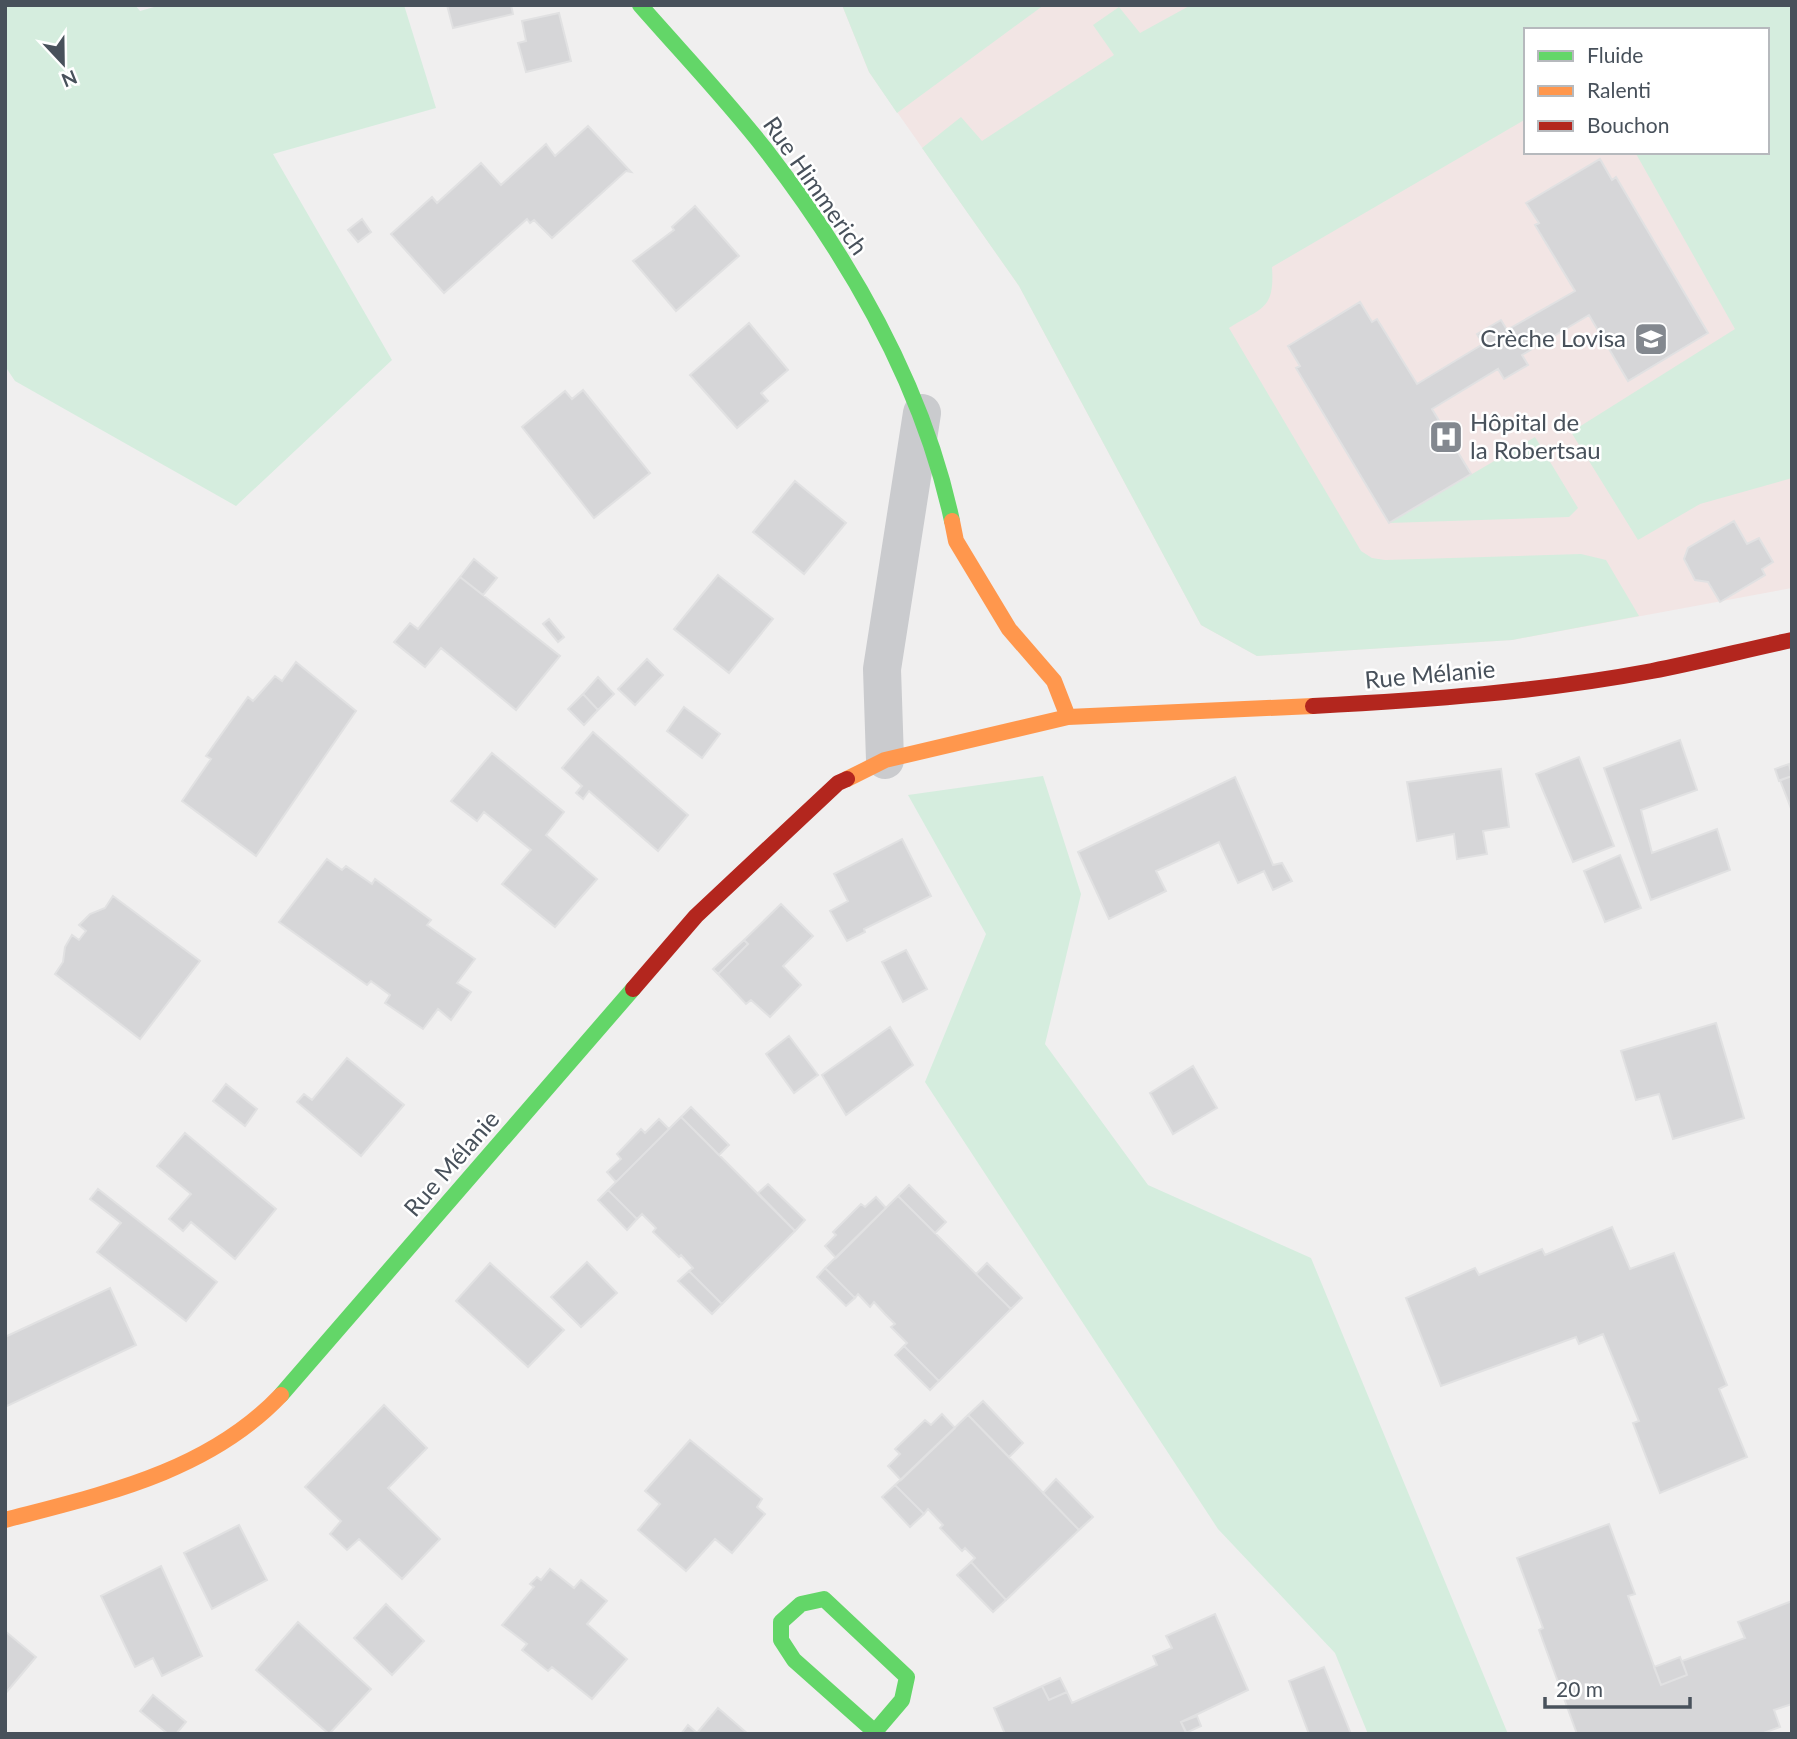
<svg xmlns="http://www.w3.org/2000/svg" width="1797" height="1739" font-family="Lato,sans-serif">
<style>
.medical{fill:#f2e5e4;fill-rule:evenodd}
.green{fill:#d5edde}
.building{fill:#d6d6d8;stroke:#e1e1e2;stroke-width:2}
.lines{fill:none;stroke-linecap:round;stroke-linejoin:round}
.street{stroke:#cacbce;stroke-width:38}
.fast{stroke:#63d668;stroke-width:16}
.slow{stroke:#ff974d;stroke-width:16}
.jam{stroke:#b3261e;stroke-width:16}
.labels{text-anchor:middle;stroke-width:5;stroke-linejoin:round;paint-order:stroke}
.street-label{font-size:24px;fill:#48515b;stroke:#fff}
.poi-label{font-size:24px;fill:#48515b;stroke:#fff;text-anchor:end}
</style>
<rect width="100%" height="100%" fill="#f0efef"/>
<path class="medical" d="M842 5H1792V588L1512 640 1257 656 1201 625 1019 286 869 72ZM1526 30H1767V152H1526Z"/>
<path class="green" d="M5 5H135L140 11 161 5H404L436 108 273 154 392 360 236 506 15 381 5 366Z
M842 5H1044L897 113 869 72Z
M1191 5H1792V478L1700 504 1638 540 1571 432 1735 329 1635 152H1767V30H1526V119L1272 267C1275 311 1261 307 1229 328L1361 551 1372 558 1385 560 1581 554 1606 560 1639 616 1512 640 1257 656 1201 625 1019 286 922 148 961 117 982 141 1114 55 1093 25 1119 7 1140 33Z
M1535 437 1578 508 1569 517 1389 523Z
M1043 776 1081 894 1045 1044 1148 1185 1311 1258 1508 1734H1368L1335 1653 1218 1529 925 1082 986 934 908 795Z"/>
<path class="building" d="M447 5H511L513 14 453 28Z
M559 13 571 61 526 72 518 43 526 41 522 21Z
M588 126 631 172 626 171 552 238 534 220 530 223 527 219 444 293 391 234 432 197 437 203 481 163 501 185 546 144 555 156Z
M1600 159 1612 180 1616 177 1708 333 1628 381 1589 315 1522 355 1528 365 1504 379 1498 369 1432 409 1471 474 1389 523 1296 368 1300 366 1288 346 1360 302 1372 322 1377 319 1417 384 1483 344 1477 334 1501 320 1507 330 1575 291 1535 225 1539 223 1526 203Z
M695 206 739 256 676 311 633 261 674 230 672 227Z
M362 219 371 232 358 242 348 230Z
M749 323 788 370 761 393 768 401 737 428 690 375Z
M583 390 650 473 594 518 522 427 565 391 572 399Z
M795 481 846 523 804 574 753 532Z
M1734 521 1747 544 1759 538 1773 562 1762 569 1765 575 1720 602 1708 582 1695 580 1684 559 1688 548Z
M474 559 497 578 483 595 460 577Z
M718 575 773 619 729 673 674 629Z
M460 577 560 656 516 710 441 648 425 667 394 642 410 623 418 629Z
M549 619 564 637 558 642 543 624Z
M647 659 663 675 635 705 618 689Z
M296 662 356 711 256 856 182 801 211 759 206 756 248 697 253 701 275 676 282 681Z
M598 677 614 694 598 710 583 694Z
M583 694 598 710 584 725 568 709Z
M684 707 720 734 702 758 667 731Z
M593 732 688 815 658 851 589 791 583 799 576 793 582 786 562 768Z
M1680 740 1697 790 1641 810 1652 853 1717 829 1730 870 1651 900 1604 768Z
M492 753 564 812 546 835 597 879 555 927 502 884 531 850 484 812 477 821 451 801Z
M1579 757 1614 846 1573 862 1536 774Z
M1789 764 1792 776 1779 781 1775 769Z
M1501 769 1509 827 1483 831 1487 854 1457 859 1454 834 1417 841 1407 782Z
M1792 776V811L1780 780Z
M1235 777 1273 865 1282 863 1292 881 1273 890 1264 871 1238 883 1219 842 1156 871 1166 891 1109 919 1078 852Z
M902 839 931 896 864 929 865 932 847 941 830 911 848 901 834 874Z
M1620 855 1641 908 1605 922 1584 871Z
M327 859 342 870 346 866 372 884 375 879 431 920 427 925 475 959 457 983 471 992 451 1020 438 1009 423 1029 385 1003 390 995 371 981 367 985 279 922Z
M113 896 200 961 140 1039 55 974 63 962 65 947 72 935 79 940 86 931 79 925 90 914 105 908Z
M781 904 813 936 783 966 801 985 770 1017 751 1000 746 1004 718 974 748 944 744 940Z
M744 940 748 944 718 974 713 969Z
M906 950 927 989 903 1002 882 962Z
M1716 1023 1744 1118 1673 1139 1659 1094 1636 1100 1621 1051Z
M890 1027 913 1065 846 1115 822 1075Z
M789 1036 818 1075 794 1093 766 1054Z
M347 1058 404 1105 361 1156 297 1102 304 1094 312 1100Z
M1193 1066 1217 1108 1173 1134 1150 1093Z
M226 1084 257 1109 245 1126 213 1101Z
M691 1107 729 1145 719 1155 681 1117Z
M681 1117 795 1231 722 1304 689 1271 693 1268 681 1255 679 1257 653 1232 656 1228 642 1214 637 1219 608 1190Z
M659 1119 669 1129 616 1182 607 1172 621 1159 617 1154 641 1129 645 1133Z
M185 1133 276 1209 235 1259 191 1222 183 1231 169 1219 191 1194 157 1166Z
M768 1184 805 1220 795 1231 758 1193Z
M909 1185 946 1222 935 1233 898 1196Z
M98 1189 217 1282 186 1321 97 1252 121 1223 90 1199Z
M608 1190 637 1219 627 1230 598 1200Z
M898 1196 1011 1309 939 1381 904 1346 907 1343 891 1327 895 1324 885 1314 874 1302 870 1307 858 1294 855 1298 825 1268Z
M876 1197 886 1208 836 1258 825 1246 836 1235 833 1232 861 1204 865 1207Z
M1612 1227 1630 1269 1674 1253 1727 1385 1719 1389 1747 1457 1660 1493 1633 1423 1639 1421 1603 1334 1579 1344 1576 1337 1441 1386 1406 1298 1475 1268 1479 1275 1542 1249 1545 1255Z
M587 1262 617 1293 581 1327 551 1297Z
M490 1263 564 1330 528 1367 456 1301Z
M987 1263 1022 1298 1011 1309 976 1274Z
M825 1268 855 1298 846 1306 817 1277Z
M689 1271 722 1304 712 1314 678 1281Z
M110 1288 136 1345 5 1407V1337Z
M904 1346 939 1381 930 1390 895 1355Z
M983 1401 1023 1443 1009 1457 968 1415Z
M384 1405 427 1448 388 1488 440 1539 402 1579 359 1539 347 1550 330 1534 341 1521 305 1487Z
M942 1414 955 1428 901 1480 888 1466 900 1454 895 1449 925 1420 931 1425Z
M968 1415 1079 1530 1006 1600 971 1562 975 1558 965 1548 962 1551 940 1528 943 1525 928 1509 924 1514 895 1485Z
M690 1440 762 1499 757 1507 765 1514 732 1553 715 1539 686 1571 638 1530 660 1504 645 1491Z
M1056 1479 1093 1517 1079 1530 1043 1493Z
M895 1485 924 1514 910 1527 882 1497Z
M1609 1524 1635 1594 1628 1596 1661 1685 1687 1675 1682 1661 1745 1638 1738 1622 1792 1601V1704L1774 1710 1780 1727 1761 1734H1577L1539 1630 1543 1628 1517 1558Z
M239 1525 267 1580 212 1609 184 1553Z
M971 1562 1006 1600 993 1612 957 1575Z
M161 1566 202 1656 162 1676 153 1658 135 1667 101 1596Z
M550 1569 574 1588 581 1580 607 1601 587 1624 627 1659 592 1699 552 1667 548 1671 522 1650 527 1644 502 1625 534 1587 530 1584 537 1577 541 1580Z
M386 1604 424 1641 392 1675 354 1638Z
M1215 1614 1248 1690 1181 1722 1187 1734H1005L994 1708 1042 1686 1049 1700 1067 1692 1072 1703 1157 1665 1153 1656 1172 1648 1166 1636Z
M298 1622 371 1689 329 1734 256 1670Z
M5 1631 36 1657 5 1694Z
M1680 1657 1687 1675 1661 1685 1654 1667Z
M1324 1667 1351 1734H1309L1289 1681Z
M1060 1678 1067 1692 1049 1700 1042 1686Z
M153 1695 186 1722 176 1734H168L140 1711Z
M718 1708 748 1734H681L688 1725 697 1733Z
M1197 1716 1201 1726 1186 1733 1181 1722Z"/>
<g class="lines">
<path class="street" d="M885 760 882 669 922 413"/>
<path class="fast" d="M640 5C682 53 726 99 765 149 850 259 923 385 952 521
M281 1395 633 989
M873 1734 902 1700 907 1677 824 1599 801 1604 781 1622V1640L794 1660 875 1732"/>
<path class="slow" d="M952 521 956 541 1009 629 1054 681 1068 717
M847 779 885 760 1068 717 1313 706
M5 1520C104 1494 208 1472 281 1395"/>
<path class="jam" d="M1313 706C1426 700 1540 692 1652 671 1699 662 1745 650 1792 640
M633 989 696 916 838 783 847 779"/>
</g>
<defs>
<g id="school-square" transform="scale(1.75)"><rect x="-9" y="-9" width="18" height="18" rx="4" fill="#83888f" stroke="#fff"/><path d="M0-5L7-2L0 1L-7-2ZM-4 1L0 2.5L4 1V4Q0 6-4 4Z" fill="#fff"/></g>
<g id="hospital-square" transform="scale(1.75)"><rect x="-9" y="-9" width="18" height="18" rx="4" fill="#83888f" stroke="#fff"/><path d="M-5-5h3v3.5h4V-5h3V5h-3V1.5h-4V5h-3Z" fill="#fff"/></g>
</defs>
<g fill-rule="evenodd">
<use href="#school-square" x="1651" y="339"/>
<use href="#hospital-square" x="1446" y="437"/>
</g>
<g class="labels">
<g class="street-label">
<text transform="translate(815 186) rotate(55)" y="8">Rue Himmerich</text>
<text transform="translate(1430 675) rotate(-5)" y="8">Rue Mélanie</text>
<text transform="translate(452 1164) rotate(-49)" y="8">Rue Mélanie</text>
</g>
<g class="poi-label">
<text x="1626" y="347">Crèche Lovisa</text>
<text x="1470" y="431" text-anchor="start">Hôpital de<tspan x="1470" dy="28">la Robertsau</tspan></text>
</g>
</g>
<rect width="1797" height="1739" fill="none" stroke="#48515b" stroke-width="14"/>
<rect x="1524" y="28" width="245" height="126" fill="#ffffff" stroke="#b6b9bd" stroke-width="2"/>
<rect x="1538" y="51" width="35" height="10" fill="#63d668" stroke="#b6b9bd" stroke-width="2"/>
<text x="1587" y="63" font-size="21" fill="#48515b">Fluide</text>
<rect x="1538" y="86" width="35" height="10" fill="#ff974d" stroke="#b6b9bd" stroke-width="2"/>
<text x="1587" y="98" font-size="21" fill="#48515b">Ralenti</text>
<rect x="1538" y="121" width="35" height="10" fill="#b3261e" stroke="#b6b9bd" stroke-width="2"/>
<text x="1587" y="133" font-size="21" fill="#48515b">Bouchon</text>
<g transform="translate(63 63) rotate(158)" stroke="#ffffff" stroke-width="5" paint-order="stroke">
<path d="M0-5L12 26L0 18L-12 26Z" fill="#48515b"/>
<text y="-10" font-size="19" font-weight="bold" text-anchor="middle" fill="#48515b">N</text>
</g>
<path d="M1545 1697v10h145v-10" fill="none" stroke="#48515b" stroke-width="3.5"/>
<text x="1556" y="1697" font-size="21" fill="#48515b" stroke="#ffffff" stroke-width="5" paint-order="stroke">20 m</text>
</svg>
